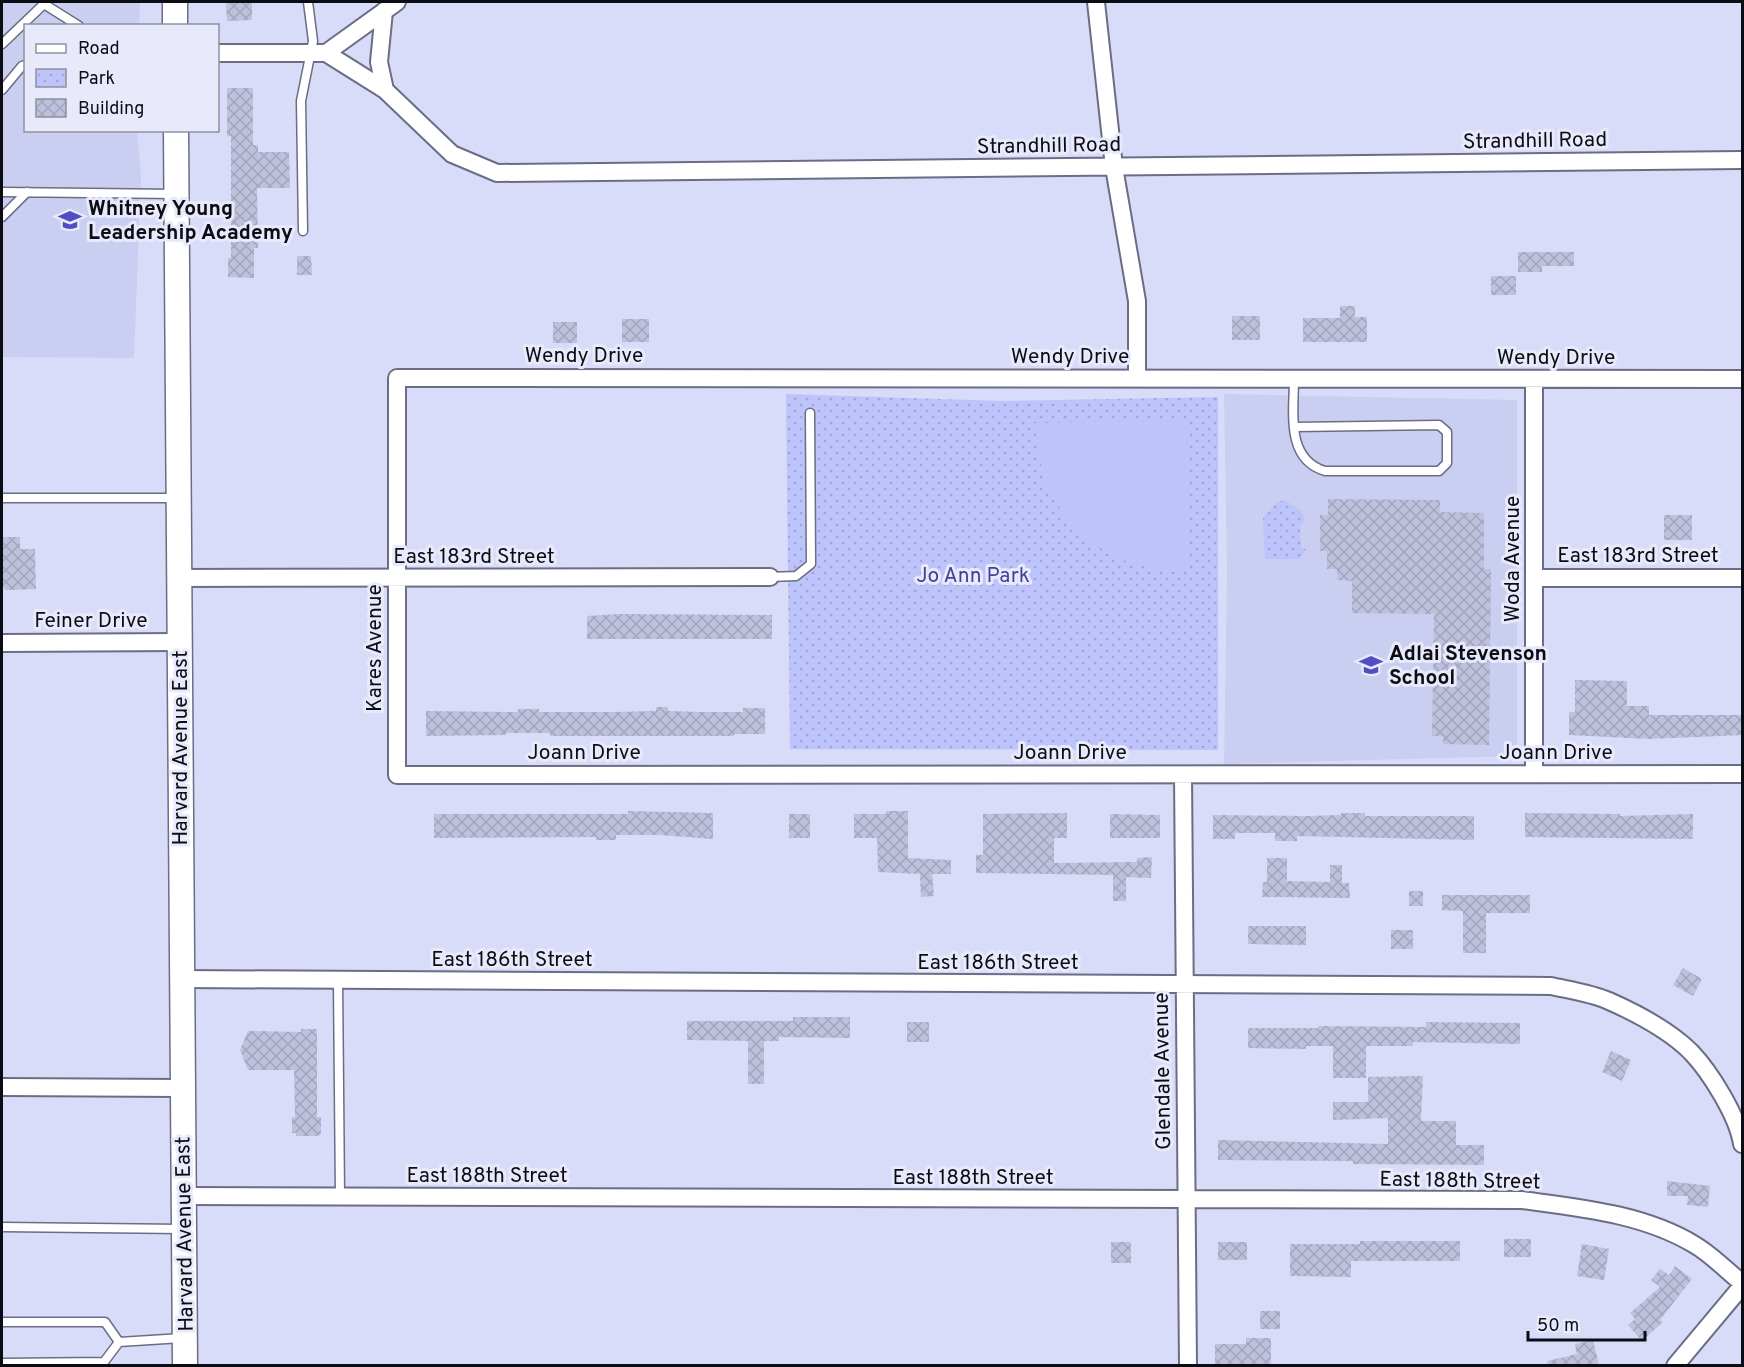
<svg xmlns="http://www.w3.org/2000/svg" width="1744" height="1367" font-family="Overpass,sans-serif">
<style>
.built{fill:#cacff1}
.park{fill:url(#park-dots)}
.garden{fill:#bdc3fb}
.building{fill:url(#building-cross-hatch)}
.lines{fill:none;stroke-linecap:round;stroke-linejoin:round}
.lane-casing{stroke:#6a6d85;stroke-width:11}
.street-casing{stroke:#6a6d85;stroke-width:20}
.secondary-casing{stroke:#6a6d85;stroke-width:27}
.lane{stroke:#fff;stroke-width:8}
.street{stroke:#fff;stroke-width:16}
.secondary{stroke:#fff;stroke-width:24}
.labels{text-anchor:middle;stroke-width:6;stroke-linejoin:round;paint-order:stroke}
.street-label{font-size:21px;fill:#0b0c14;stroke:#e8eafb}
.poi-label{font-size:21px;font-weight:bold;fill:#0b0c14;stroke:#e8eafb;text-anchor:start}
.park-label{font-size:21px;fill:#43419a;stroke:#e8eafb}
</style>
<defs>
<pattern id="park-dots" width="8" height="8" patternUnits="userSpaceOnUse" patternTransform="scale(1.5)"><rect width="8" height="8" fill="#bdc3fb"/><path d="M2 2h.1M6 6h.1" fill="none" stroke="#a1a6d6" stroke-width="1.8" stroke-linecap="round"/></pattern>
<pattern id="building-cross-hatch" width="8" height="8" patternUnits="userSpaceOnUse" patternTransform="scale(1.5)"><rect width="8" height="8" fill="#bec1dc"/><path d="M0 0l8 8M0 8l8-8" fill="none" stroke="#a2a5bc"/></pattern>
</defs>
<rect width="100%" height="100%" fill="#d8dcf8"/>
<path class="built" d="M2 2H140L139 25 26 26V130L137 131 141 176 134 358 2 357Z
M1224 394 1517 400V756L1224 764 1227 573Z"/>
<path class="park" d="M786 394 1001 401 1218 397V750L790 749Z
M1285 500 1301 511 1305 521 1300 525 1301 548 1306 549 1300 559H1265L1263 518 1277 502Z"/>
<path class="garden" d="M1179 421 1186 429 1190 571C1135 567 1108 563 1071 521 1063 512 1053 501 1049 491 1040 469 1038 446 1034 423Z"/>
<path class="building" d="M226 2H252V20L227 21Z
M227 88H253V145H258V152H289L290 188H257L258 248H254V278L228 277V258H231V136H227Z
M1518 252H1574V266H1542V272H1518Z
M297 256H311L312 275H297Z
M1491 276H1516V295H1491Z
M1340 306H1355V317H1367V342H1303V318H1340Z
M1232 316H1260V340H1232Z
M622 319H649V342H622Z
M553 322H577V343H553Z
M1328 499 1440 500V512L1484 513V569H1491L1489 745 1443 744V736H1432L1434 614 1352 613V581L1337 580V569H1327V551H1320V515H1328Z
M1664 515H1692V540H1664Z
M2 537H20V549H35L36 589 6 590 2 586Z
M618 614 772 615V639H587V616Z
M1575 680 1627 681V706H1649V715H1743V735L1649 739 1569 735V712H1575Z
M656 707H668V711L701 712H743V708H765V734H734V736H550V733H506V735L426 736V711L518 712V709H539V712H614L656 711Z
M628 811 713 813V839L660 835H616V840H596V837L434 838V814H628Z
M886 811H908V858L951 860V874H932L934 896 921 897 920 874 878 872 877 838H854V814H886Z
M1067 813V838H1054V863L1137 862V858L1152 857 1151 878 1126 877V901H1113V875L976 873V855H983V814Z
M1341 813H1365V816H1474V840L1297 836V841H1275V833H1235V839H1213V815L1307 816 1341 815Z
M1525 813 1620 814V816L1693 814V839L1525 837Z
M789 814H810V838H789Z
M1110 814 1160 815V838H1110Z
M1267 858H1287V881L1330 882V865H1342V883H1349L1350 898 1262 897 1263 882H1267Z
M1409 891H1423V906H1409Z
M1442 895H1530V913H1486V953H1463V911L1442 910Z
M1248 926H1306V945L1248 944Z
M1391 930H1413V949H1391Z
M1683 968 1702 979 1693 996 1673 985Z
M793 1017H850V1038L779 1037V1041H764V1084H748V1041L687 1040V1021H793Z
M907 1022H929V1042H907Z
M1426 1022 1520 1023V1044L1413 1042V1046H1366V1078H1333V1046H1306V1049L1248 1048V1028H1318V1026L1426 1027Z
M301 1029H317V1117H321V1134L317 1136H296V1133H292V1117H295L294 1070H248L240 1050 248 1031 301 1032Z
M1611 1051 1631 1060 1622 1081 1602 1072Z
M1423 1076 1421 1121H1456V1145H1484V1165L1353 1164V1161L1218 1160V1140L1388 1144V1118L1333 1120V1102H1368V1077Z
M1667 1181 1710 1186 1708 1207 1687 1205 1688 1196H1667Z
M1504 1239H1531V1257H1504Z
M1360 1241H1460V1261H1351V1277L1290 1276V1244H1360Z
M1111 1242H1131V1263H1111Z
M1218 1242H1247V1260H1218Z
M1582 1244 1609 1249 1604 1280 1577 1276Z
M1675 1266 1692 1279 1660 1320 1663 1322 1642 1341 1628 1325 1635 1319 1630 1313 1660 1287 1651 1280 1660 1269 1669 1275Z
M1260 1311H1280V1329H1260Z
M1246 1338H1271V1365H1215V1344H1246Z
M1593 1340 1599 1365H1548L1547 1361 1577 1354 1575 1344Z"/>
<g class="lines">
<g class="lane-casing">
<path id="lane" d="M2 44 44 4 79 26
M2 90 22 66 26 65
M2 192 176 194
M2 217 27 192
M303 231 301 101 313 41 308 2
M1294 379C1294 411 1285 459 1325 471H1439L1447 463V432L1439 425 1295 427
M2 498H175
M770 577 796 576 811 564 810 413
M338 981 340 1197
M2 1227 183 1229
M2 1322H105L119 1342
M2 1363 104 1362 119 1342 182 1338"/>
</g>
<g class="street-casing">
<path id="street" d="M1096 2 1114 167 1137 301V378
M384 11 379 62 385 90
M218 53H326L397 2
M326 53 385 90 452 154 497 173 1742 160
M1742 379 397 378V775L1742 774
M1534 380V774
M179 578 770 577
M1534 578H1742
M2 643 180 642
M1183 775 1188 1366
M181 979 1551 986C1569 990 1591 993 1609 1001 1636 1013 1670 1031 1691 1052 1711 1073 1738 1117 1742 1144
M2 1087 181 1088
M184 1196 1522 1200C1581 1208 1644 1214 1695 1245 1712 1255 1727 1271 1742 1283
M1675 1366 1742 1286"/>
</g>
<g class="secondary-casing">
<path id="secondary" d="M175 2V26
M176 130 185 1366"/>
</g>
<use href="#lane" class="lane"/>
<use href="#street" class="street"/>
<use href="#secondary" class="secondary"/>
</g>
<defs>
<g id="school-bare" transform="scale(1.8)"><path d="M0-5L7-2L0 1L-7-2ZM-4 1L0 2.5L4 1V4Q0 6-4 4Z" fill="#534dc4" stroke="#e8eafb" stroke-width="2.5" paint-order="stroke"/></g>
</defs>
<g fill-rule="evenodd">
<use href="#school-bare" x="70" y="220"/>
<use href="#school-bare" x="1371" y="665"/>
</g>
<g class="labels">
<g class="street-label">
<text transform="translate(1535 140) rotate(-1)" y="7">Strandhill Road</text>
<text transform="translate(1049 145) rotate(-1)" y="7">Strandhill Road</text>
<text x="584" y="362">Wendy Drive</text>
<text x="1070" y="363">Wendy Drive</text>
<text x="1556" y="364">Wendy Drive</text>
<text x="1638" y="562">East 183rd Street</text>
<text x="474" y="563">East 183rd Street</text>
<text transform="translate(1512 559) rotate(-90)" y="7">Woda Avenue</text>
<text x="91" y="627">Feiner Drive</text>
<text transform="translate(374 648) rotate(-90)" y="7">Kares Avenue</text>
<text transform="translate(180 748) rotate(-90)" y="7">Harvard Avenue East</text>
<text x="584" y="759">Joann Drive</text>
<text x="1070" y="759">Joann Drive</text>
<text x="1556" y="759">Joann Drive</text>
<text x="512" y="966">East 186th Street</text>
<text x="998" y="969">East 186th Street</text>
<text transform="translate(1162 1071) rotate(-91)" y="7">Glendale Avenue</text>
<text x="487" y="1182">East 188th Street</text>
<text x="973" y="1184">East 188th Street</text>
<text transform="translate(1460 1180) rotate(1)" y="7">East 188th Street</text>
<text transform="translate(184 1234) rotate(-91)" y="7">Harvard Avenue East</text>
</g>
<g class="poi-label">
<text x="88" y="215">Whitney Young<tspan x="88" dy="24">Leadership Academy</tspan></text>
<text x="1389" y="660">Adlai Stevenson<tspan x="1389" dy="24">School</tspan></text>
</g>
<g class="park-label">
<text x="973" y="582">Jo Ann Park</text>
</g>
</g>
<rect width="1744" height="1367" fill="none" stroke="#0b0c14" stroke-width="6"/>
<rect x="24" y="24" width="195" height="108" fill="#e8eafb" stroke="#90919f" stroke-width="1.5"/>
<rect x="36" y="44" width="30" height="9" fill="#ffffff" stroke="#90919f" stroke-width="1.5"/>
<text x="78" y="54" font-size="18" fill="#0b0c14">Road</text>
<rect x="36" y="69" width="30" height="18" fill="url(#park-dots)" stroke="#90919f" stroke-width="1.5"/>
<text x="78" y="84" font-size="18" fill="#0b0c14">Park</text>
<rect x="36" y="99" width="30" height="18" fill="url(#building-cross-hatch)" stroke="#90919f" stroke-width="1.5"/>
<text x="78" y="114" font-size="18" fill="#0b0c14">Building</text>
<path d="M1528 1331v9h117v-9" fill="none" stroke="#0b0c14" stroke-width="3"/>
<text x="1537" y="1331" font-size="18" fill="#0b0c14" stroke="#e8eafb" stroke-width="4.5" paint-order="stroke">50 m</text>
</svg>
